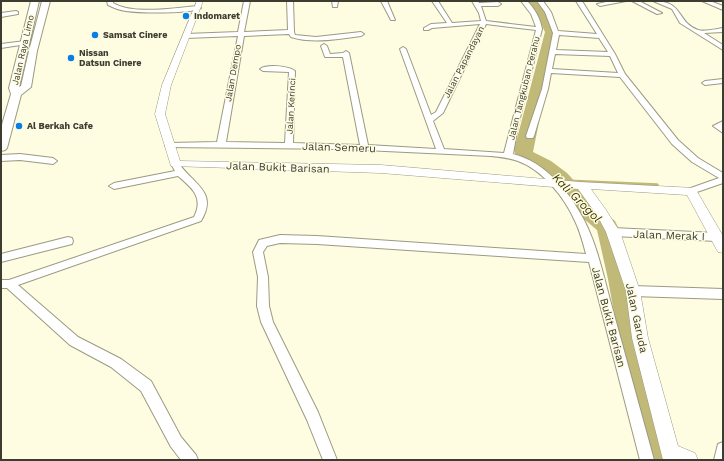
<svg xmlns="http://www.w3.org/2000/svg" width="724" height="461" font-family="'Work Sans',sans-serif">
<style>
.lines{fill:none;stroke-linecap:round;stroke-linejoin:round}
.stream{stroke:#c0b977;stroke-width:3.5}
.river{fill:#c0b977;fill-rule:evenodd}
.minor-casing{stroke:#9c9a81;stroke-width:2}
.tertiary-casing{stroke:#9c9a81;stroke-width:1}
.secondary-casing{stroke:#9c9a81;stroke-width:2}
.minor{fill:#fff;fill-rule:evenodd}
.tertiary{fill:#fff;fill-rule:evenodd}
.secondary{fill:#fff;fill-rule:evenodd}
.poi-dot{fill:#097ee5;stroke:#fefce1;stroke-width:1.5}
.labels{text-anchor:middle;stroke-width:3;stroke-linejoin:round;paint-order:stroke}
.far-poi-label{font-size:9px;font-weight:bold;fill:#3d3c31;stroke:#fefce1;text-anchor:start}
.far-street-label{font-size:9px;fill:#3d3c31;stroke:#fefce1}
.street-label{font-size:11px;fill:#3d3c31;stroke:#fefce1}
.water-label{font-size:12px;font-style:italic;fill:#3c3600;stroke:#fefce1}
</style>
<rect width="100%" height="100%" fill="#fefce1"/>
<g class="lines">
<path class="stream" d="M564 181 657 185"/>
<path class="river" d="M527 1 541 2 557 32 533 152 551 161 567 173 600 209 615 221 618 227 632 279 672 460H640L608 279 597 230 584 219 553 181 537 169 517 159 514 150 545 32 532 6Z"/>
<g class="minor-casing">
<path id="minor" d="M107 1H113V3C133 15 174 8 198 6L201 8C192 14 138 13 126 11 119 10 114 8 108 5Z
M244 1H250L244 32 288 30 287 1H293L294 32 295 35 316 37 361 32 364 34 361 36C338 39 313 44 291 37L289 34 244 36 226 142 285 143 289 72 263 71 260 69C267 64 288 66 295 71L293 143 360 145 343 57H325L321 46 324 44 327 46 330 54 343 53 346 51 349 53 368 145 436 149 400 49 403 47 406 49 431 115 436 112 480 24 432 28 428 30H424V28L431 24 447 23 432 1H438L452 23 481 21 479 13 472 1H478L479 3 498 2 501 4 498 6H481L486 21 536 27 531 14 521 1H527C535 9 540 18 542 29L518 126 513 154C545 162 569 191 584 220 598 247 604 279 612 307 626 358 640 409 654 460H640L589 262 317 244 280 243 267 246 263 252 268 277 269 306 273 322 318 412 337 460H323L307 420 261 322 257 306 258 277 253 252 259 240 280 235 317 236 586 254C583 243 580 231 575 221 565 198 543 170 518 161 510 158 500 157 491 156L343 149 166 147 165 145 169 143 217 142 238 36 186 38 183 36 186 34 238 32ZM486 24 536 30 504 153 444 149 433 121 443 113Z
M332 1H338L337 7H333Z
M381 1H387L395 20H391Z
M537 1H543L551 12 558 31 597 34 576 1H582L615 54 625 74 678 140 698 158 723 173V183L694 193H688L686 191 688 189 719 178 692 162 672 144 620 77 551 73 548 89 534 136 533 138H527L526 136 542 89 553 33 545 12ZM559 35 599 38 608 52 556 50ZM555 54 610 56 618 73 552 69Z
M611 1H626L600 6 597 4Z
M632 1H639L662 13 657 14Z
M653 1C685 1 675 21 698 30 704 32 716 29 723 28V32L704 33 723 45V50L680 23 672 9Z
M702 1H710L723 6V10Z
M16 11 18 12V14L1 17V13Z
M25 41 27 42V44L1 48V44Z
M723 79V83L705 85 702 83 705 81Z
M723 121V133L713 126Z
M20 154 53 158 57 161 53 164 20 160 1 161V155Z
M175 161 178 162C192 184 219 191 201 221L18 285 78 337 121 359 151 381 181 437 196 455 198 460H181L171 447 141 391 111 367 70 345 7 288H1V280H9L194 217C204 197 192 188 178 176L114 189 109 186 114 183 175 171 171 164Z
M613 228 716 233 720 234 721 237 720 240 716 241 613 236 609 235 608 232 609 229Z
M68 237 72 238 73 241 72 244 1 262V254Z
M633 286 723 289V299L633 296 629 294 627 291 629 288Z
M723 442V460H714L718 444Z"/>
</g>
<g class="tertiary-casing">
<path id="tertiary" d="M197 1H203L171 85 165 114 180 161 381 165 580 182 695 188 723 236V253L718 252 687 195 591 189 606 210 620 232 640 291 648 338 678 446 695 453 698 460H663L632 338 626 291 606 232 597 215 578 189 381 173 171 166 155 114 162 85Z"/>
</g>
<g class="secondary-casing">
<path id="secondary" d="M31 1H39L19 87 21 86 29 51 42 1H50L37 51 31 87 21 95 7 148 5 150 1 151V128L11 94 9 88Z"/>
</g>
<use href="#minor" class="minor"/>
<use href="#tertiary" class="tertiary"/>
<use href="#secondary" class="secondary"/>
</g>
<g class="poi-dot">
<circle cx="186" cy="16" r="4"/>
<circle cx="95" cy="35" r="4"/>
<circle cx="71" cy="58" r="4"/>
<circle cx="19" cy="126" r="4"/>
</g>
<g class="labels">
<g class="far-poi-label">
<text x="194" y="19">Indomaret</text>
<text x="103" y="38">Samsat Cinere</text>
<text x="79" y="56">Nissan<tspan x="79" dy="10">Datsun Cinere</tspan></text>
<text x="27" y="129">Al Berkah Cafe</text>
</g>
<g class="far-street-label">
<text transform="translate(23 50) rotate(-77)" y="3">Jalan Raya Limo</text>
<text transform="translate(464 62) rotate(-63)" y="3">Jalan Papandayan</text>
<text transform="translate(233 73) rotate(-80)" y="3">Jalan Dempo</text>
<text transform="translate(524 88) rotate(-76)" y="3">Jalan Tangkuban Perahu</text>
<text transform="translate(291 106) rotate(-87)" y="3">Jalan Kerinci</text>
</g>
<g class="street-label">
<text transform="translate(339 147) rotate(2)" y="4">Jalan Semeru</text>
<text transform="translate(278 167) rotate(2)" y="4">Jalan Bukit Barisan</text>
<text transform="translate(669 235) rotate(2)" y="4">Jalan Merak I</text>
<text transform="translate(609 317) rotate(75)" y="4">Jalan Bukit Barisan</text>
<text transform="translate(637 318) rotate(78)" y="4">Jalan Garuda</text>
</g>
<g class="water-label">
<text transform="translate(577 198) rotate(45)" y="4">Kali Grogol</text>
</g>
</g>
<rect width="724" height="461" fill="none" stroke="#3d3c31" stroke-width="4"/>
</svg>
